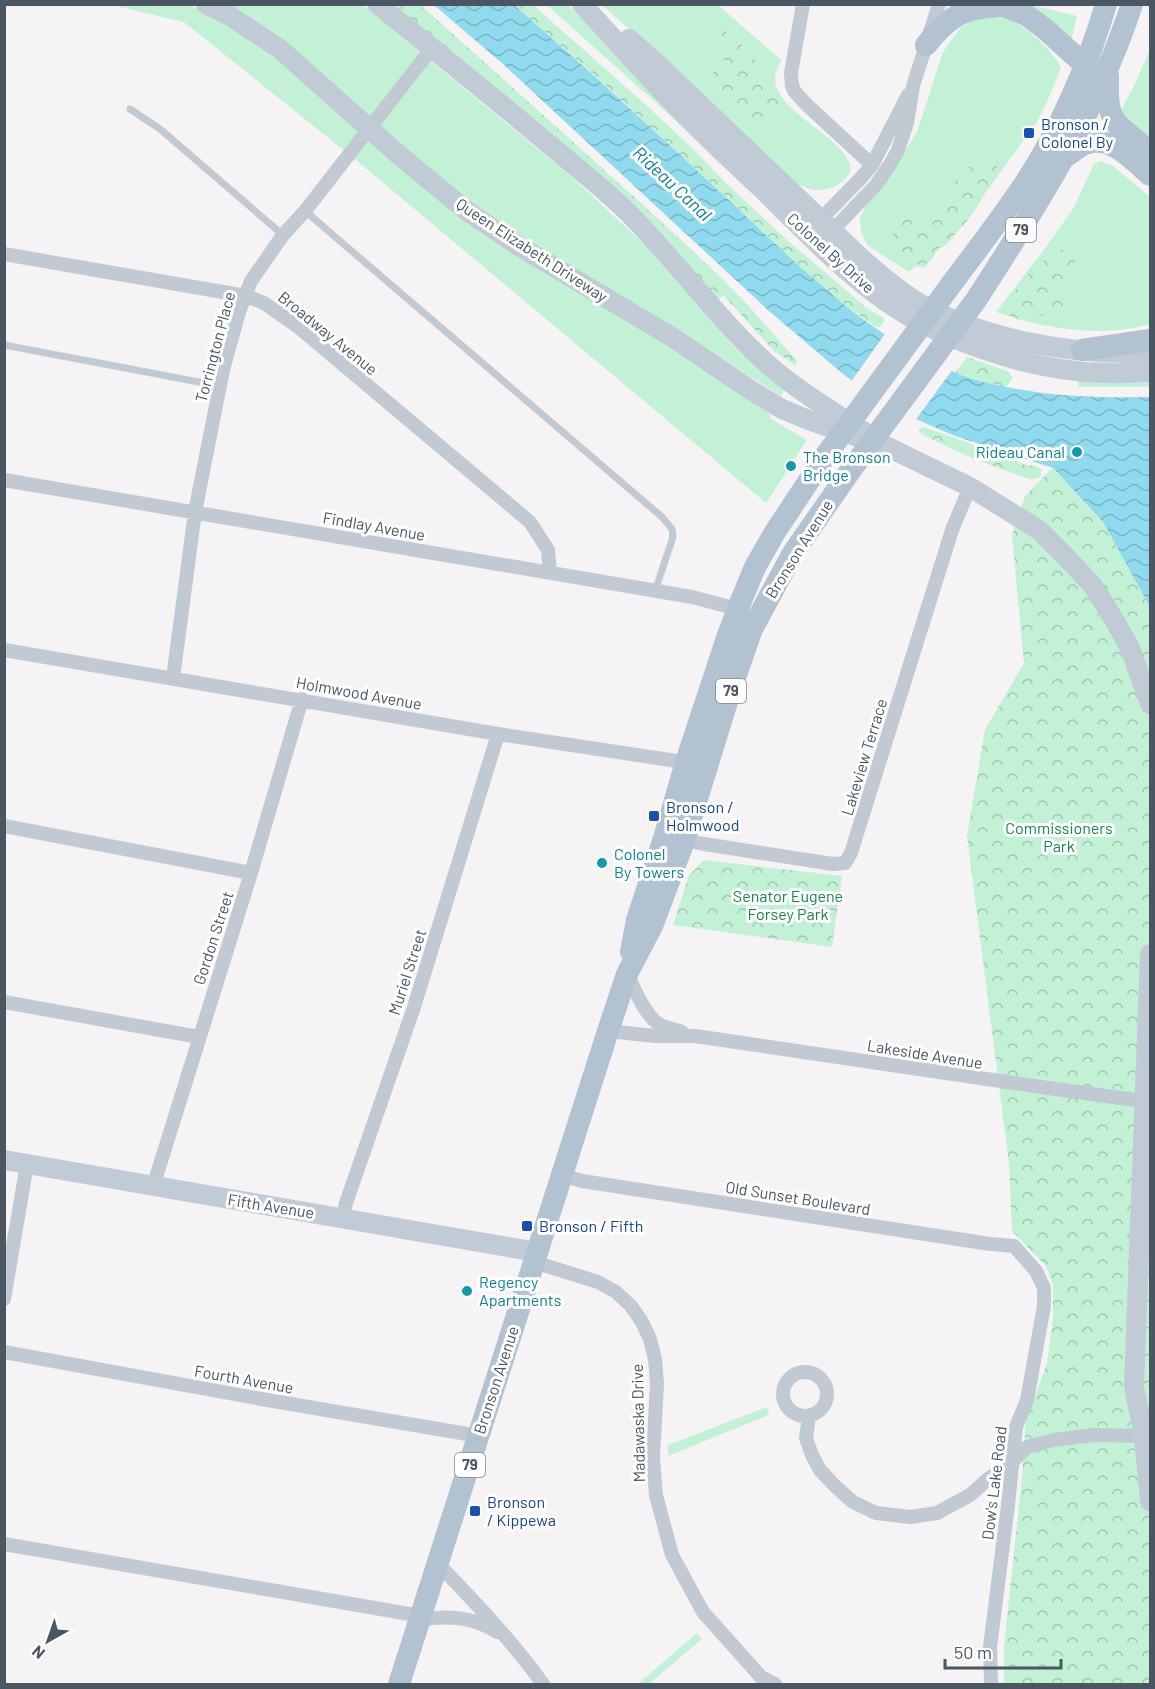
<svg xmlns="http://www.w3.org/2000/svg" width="1155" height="1689" font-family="Barlow,sans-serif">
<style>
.grass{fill:#c3f1d5}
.forest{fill:url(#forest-crowns)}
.water{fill:url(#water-waves)}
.pier{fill:#f5f3f3}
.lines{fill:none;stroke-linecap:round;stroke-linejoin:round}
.lane{stroke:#c1cad2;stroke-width:7}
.street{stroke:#c1cad2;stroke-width:14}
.secondary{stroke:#c1cbd6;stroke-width:20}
.primary{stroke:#b3c2d1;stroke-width:22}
.primary-bridge{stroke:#b3c2d1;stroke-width:22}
.transit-dot{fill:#1a4fb4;stroke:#fff;stroke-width:2}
.culture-dot{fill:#0f9aa8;stroke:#fff;stroke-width:2}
.labels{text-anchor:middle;stroke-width:6;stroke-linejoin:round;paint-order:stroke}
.shield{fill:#fff;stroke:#808990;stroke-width:1.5}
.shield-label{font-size:15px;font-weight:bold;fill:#4a5661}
.transit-label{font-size:16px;fill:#164399;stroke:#fff;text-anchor:start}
.street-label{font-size:16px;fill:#4a5661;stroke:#fff}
.culture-label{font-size:16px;fill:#0d838f;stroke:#fff;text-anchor:start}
.park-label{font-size:16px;fill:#17864f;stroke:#fff}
.water-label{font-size:18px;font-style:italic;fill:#0c7c9b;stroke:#fff}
</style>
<defs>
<pattern id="forest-crowns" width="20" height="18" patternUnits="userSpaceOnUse" patternTransform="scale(1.5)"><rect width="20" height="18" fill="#c3f1d5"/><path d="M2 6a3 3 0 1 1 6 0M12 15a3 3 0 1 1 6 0" fill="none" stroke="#a0c6b0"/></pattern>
<pattern id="water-waves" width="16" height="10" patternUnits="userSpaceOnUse" patternTransform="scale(1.5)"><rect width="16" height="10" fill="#90daee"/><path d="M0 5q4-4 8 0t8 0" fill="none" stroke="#78b4c4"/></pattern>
</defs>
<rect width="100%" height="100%" fill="#f5f3f3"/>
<path class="grass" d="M111 5H186L202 10 250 38 289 66 335 108 770 414 771 419 807 440 766 503 362 165 184 22Z
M223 5H363L574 179 646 246 733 346 784 390 781 396 510 229 449 186 276 34Z
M547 5H568L590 25 684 128Z
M602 5H718L781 60C779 66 775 72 775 78 775 113 847 137 851 169 846 183 830 191 816 190 809 189 803 186 797 184L674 69Z
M1024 5H1031L1077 16 1070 45Z
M988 17C996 17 1004 17 1012 21 1029 29 1052 51 1061 67L1050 95 1037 122 951 240 933 254 925 268 916 266 909 272 867 245 861 232 860 217 870 198 891 174 917 132 943 52 960 28 972 21Z
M1150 50V144L1120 117 1121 110 1132 90Z
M1101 161 1113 166 1150 197V325C1140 326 1129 329 1118 330 1076 334 1035 325 996 312L1043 251 1073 209 1094 164Z
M1079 376 1150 381V387H1078Z
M767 1407 769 1415 668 1456V1445Z
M697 1633 702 1639 656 1678 649 1684H638Z"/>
<path class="forest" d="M387 5H420L424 8 653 214 710 267 747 304 797 361 795 365 774 351 724 296 716 300Z
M514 5H533L645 104 693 149 726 183 787 240 868 309 884 318V321L880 327 874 326 827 291 591 72Z
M720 31H725C759 58 766 71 782 110L783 115C766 131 731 110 719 95 715 89 715 78 713 72L718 68 723 67 726 63C720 53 716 42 720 31Z
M987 158 995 163 997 167C987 190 976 213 958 231 953 236 948 239 943 243 936 250 934 259 925 265H919C914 261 910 255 904 252 901 251 897 251 895 249 888 244 895 228 896 221 902 219 908 220 915 218 921 216 931 211 936 207 954 189 958 166 987 158Z
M1074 241 1080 247 1069 278 1065 303 1061 309 1049 314 1019 320 1002 312 1003 308 1005 303 1035 267Z
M967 357 1007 371 1013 377 1011 381 1006 387 979 381 955 373Z
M924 427 1002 455 1026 465 1036 466 1042 470 1040 477 1032 480 1006 471 965 455 923 435 919 432V429Z
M1052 468 1103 522 1150 607V1684H1004V1646L1022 1478 1026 1419 1047 1364 1053 1318V1285L1046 1266 1012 1231 1009 1164 967 836 985 730 1024 663 1012 535 1025 496Z
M704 860 842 876 832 947 673 925 689 875Z"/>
<path class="water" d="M434 5H514C588 69 660 136 732 203 800 266 867 336 954 372 969 379 986 383 1002 386 1053 397 1099 398 1150 397V607L1103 522 1053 468 955 436 918 420 880 402 843 374 769 311 503 64Z"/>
<path class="pier" d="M887 331 918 352 953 369 914 422 878 404 850 383Z"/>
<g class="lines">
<path class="lane" d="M130 109 160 129 283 235
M305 211 662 517 672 529 673 537 655 591
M4 345 220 386"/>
<path class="street" d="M803 4 791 73 792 86 795 92 807 105 872 165
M818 227 820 220 860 179 872 165 908 95
M827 234 832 231 876 185 891 163 898 150 907 123 913 86 939 4
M4 254 246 296 264 303 297 326 530 522 548 550 550 573
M4 480 692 597 738 609
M4 650 498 734 690 763
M173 678 195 512 223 370 239 312 251 281 283 235 305 211 432 48
M4 826 251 873
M678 839 704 844 833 864 845 863 851 853 860 824 952 530 970 487
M627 974C634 987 645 1016 659 1024 665 1028 675 1029 682 1032
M4 1002 199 1037
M608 1031 655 1036H695L1048 1088 1150 1102
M562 1175 582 1181 990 1244 1014 1246 1036 1271 1044 1288V1306L1027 1400 1016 1427 1008 1505 990 1647 991 1684
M153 1187 251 873 302 699
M343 1218 346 1203 414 1007 498 734
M534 1262 598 1282 616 1292 631 1306 642 1322 650 1339 655 1359 657 1384 653 1457 656 1495 672 1555 703 1612 761 1677 775 1684
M4 1299 27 1164
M4 1352 267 1400 479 1436
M783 1394a22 22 0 1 1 44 0a22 22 0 1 1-44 0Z
M809 1416 806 1438 812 1455 820 1470 835 1486 853 1502 876 1513 910 1517 937 1513 970 1495 988 1479 1012 1462 1027 1447 1054 1440 1093 1435 1144 1436
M4 1544 421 1616
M438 1564C475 1602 512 1641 543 1684
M420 1620C447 1615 473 1617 497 1632"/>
<path class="secondary" d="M206 4 230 16 280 49 399 155 445 193 467 211 517 245 672 337 749 389 782 409 811 421 888 447 900 453 970 487 1039 530 1068 559 1093 586 1112 616 1130 648 1150 704
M377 4C438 53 498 101 557 151 577 168 599 185 619 204 670 252 711 312 763 360 793 388 829 409 863 431
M582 4C614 39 645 74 678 108 705 136 734 163 763 190 798 225 833 261 873 292 934 339 1028 371 1105 373 1120 374 1135 372 1150 372
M629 39 652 59 861 258C879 274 898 290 919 303 983 339 1078 357 1150 352
M1150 954 1134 1387 1144 1436 1150 1501
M4 1160C182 1191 360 1220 537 1252"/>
<path class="primary" d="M999 4 1026 15 1045 29 1085 65
M926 45C950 14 966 7 1005 6
M1108 76C1108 94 1106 109 1117 124L1150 152
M1065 157C1072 153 1078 147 1085 144 1110 134 1133 160 1150 175
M950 286C975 252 1002 218 1025 183 1059 132 1089 63 1106 4
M976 300C1037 206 1097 112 1132 4
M1082 350 1150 340
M631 952 637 920 665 835 686 762 728 635 741 601 755 567 775 532 826 455
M399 1684 608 1031 627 974 652 926 684 841 729 695 752 629 793 553 853 467"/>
<path class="primary-bridge" d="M826 455 950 286
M853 467 976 300"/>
</g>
<g class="transit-dot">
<rect x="1023" y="127" width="12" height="12" rx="3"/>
<rect x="648" y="810" width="12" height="12" rx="3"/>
<rect x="521" y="1220" width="12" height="12" rx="3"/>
<rect x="469" y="1505" width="12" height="12" rx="3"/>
</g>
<g class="culture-dot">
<circle cx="1077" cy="452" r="6"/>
<circle cx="791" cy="466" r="6"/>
<circle cx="602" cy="863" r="6"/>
<circle cx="467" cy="1291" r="6"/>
</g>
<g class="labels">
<g class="shield">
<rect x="1006" y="218" width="30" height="24" rx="4.5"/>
<rect x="716" y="679" width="30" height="24" rx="4.5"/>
<rect x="455" y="1453" width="30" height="24" rx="4.5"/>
</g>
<g class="shield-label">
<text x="1021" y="235">79</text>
<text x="731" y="696">79</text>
<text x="470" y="1470">79</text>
</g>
<g class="transit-label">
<text x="1041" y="130">Bronson /<tspan x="1041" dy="18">Colonel By</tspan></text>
<text x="666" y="813">Bronson /<tspan x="666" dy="18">Holmwood</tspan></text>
<text x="539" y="1232">Bronson / Fifth</text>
<text x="487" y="1508">Bronson<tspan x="487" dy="18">/ Kippewa</tspan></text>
</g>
<g class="street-label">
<text transform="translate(532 250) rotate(33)" y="6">Queen Elizabeth Driveway</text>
<text transform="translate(831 253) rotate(42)" y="6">Colonel By Drive</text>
<text transform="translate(328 333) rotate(39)" y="6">Broadway Avenue</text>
<text transform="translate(215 347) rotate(-75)" y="6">Torrington Place</text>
<text transform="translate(374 526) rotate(10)" y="6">Findlay Avenue</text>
<text transform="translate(799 549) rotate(-58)" y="6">Bronson Avenue</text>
<text transform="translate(359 693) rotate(10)" y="6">Holmwood Avenue</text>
<text transform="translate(864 757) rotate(-73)" y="6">Lakeview Terrace</text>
<text transform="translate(213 938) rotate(-72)" y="6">Gordon Street</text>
<text transform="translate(407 972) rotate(-72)" y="6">Muriel Street</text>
<text transform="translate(925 1054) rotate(9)" y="6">Lakeside Avenue</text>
<text transform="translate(798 1198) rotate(9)" y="6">Old Sunset Boulevard</text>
<text transform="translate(271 1206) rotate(9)" y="6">Fifth Avenue</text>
<text transform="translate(244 1379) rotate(10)" y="6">Fourth Avenue</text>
<text transform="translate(496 1380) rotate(-72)" y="6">Bronson Avenue</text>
<text transform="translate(638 1423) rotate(-91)" y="6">Madawaska Drive</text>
<text transform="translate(994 1483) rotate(-83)" y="6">Dow's Lake Road</text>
</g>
<g class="culture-label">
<text x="1065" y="458" text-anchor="end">Rideau Canal</text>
<text x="803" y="463">The Bronson<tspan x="803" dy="18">Bridge</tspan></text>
<text x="614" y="860">Colonel<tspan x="614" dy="18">By Towers</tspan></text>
<text x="479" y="1288">Regency<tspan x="479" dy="18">Apartments</tspan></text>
</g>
<g class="park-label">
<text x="1059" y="834">Commissioners<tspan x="1059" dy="18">Park</tspan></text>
<text x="788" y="902">Senator Eugene<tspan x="788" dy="18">Forsey Park</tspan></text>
</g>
<g class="water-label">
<text transform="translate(672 184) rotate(43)" y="6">Rideau Canal</text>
</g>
</g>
<rect width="1155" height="1689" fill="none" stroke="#4a5661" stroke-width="12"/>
<g transform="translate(48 1641) rotate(220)" stroke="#ffffff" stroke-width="4.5" paint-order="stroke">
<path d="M0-4.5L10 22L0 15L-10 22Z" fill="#4a5661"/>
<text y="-9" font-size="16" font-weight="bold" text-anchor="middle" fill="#4a5661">N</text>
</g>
<path d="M945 1659v9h116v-9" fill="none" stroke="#4a5661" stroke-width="3"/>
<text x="954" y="1659" font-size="18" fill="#4a5661" stroke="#ffffff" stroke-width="4.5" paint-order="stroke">50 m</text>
</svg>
